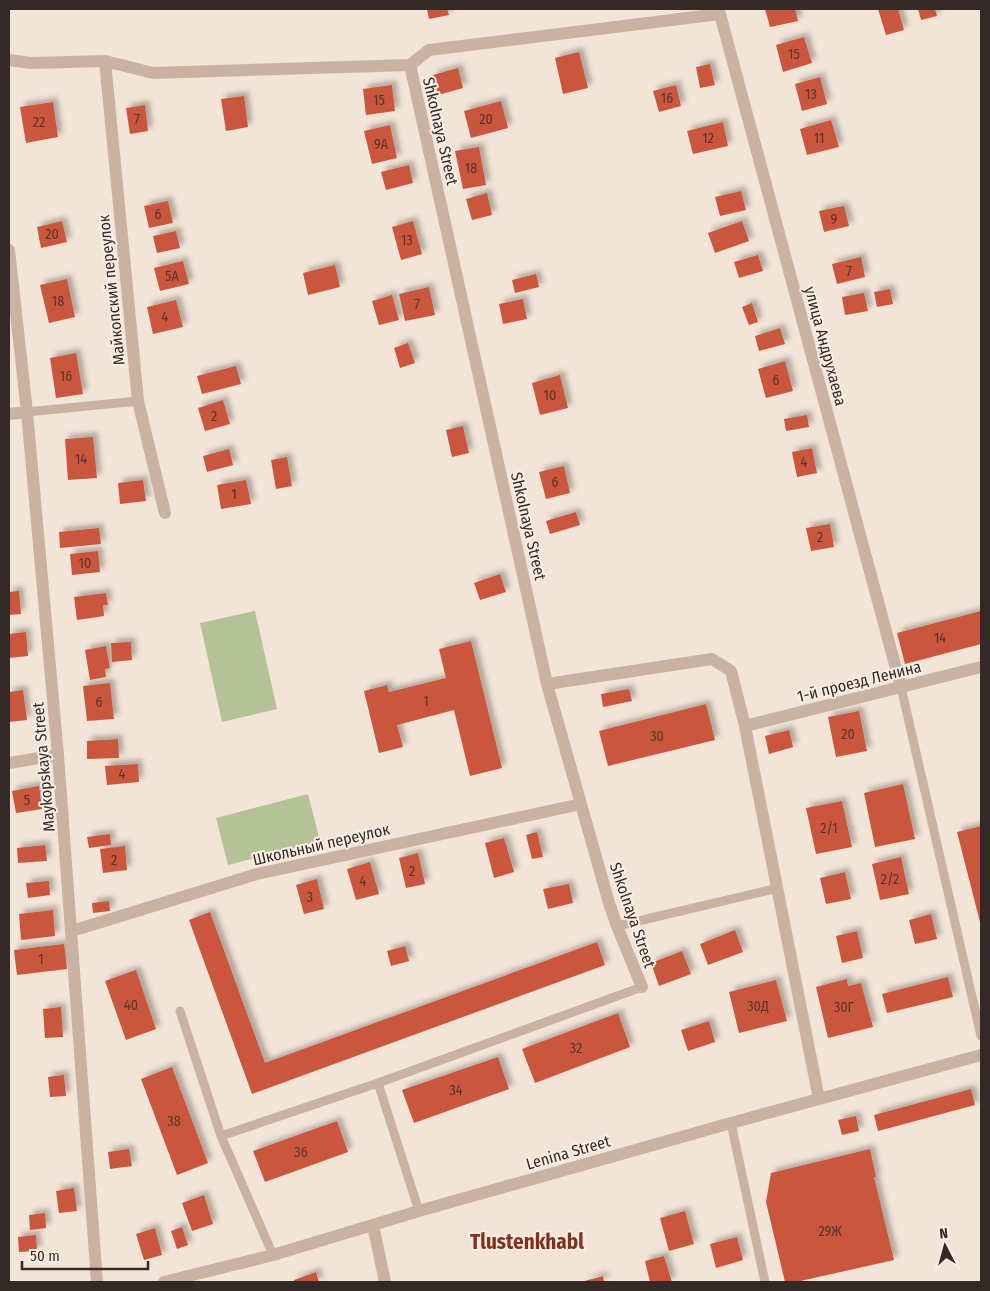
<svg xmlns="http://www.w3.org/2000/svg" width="990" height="1291" font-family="'Fira Sans Condensed',sans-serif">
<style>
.green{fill:#b5c197}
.building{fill:#c9573e;filter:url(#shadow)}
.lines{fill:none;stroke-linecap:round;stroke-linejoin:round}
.lane{stroke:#cab2a3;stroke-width:9}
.street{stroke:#cab2a3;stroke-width:12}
.labels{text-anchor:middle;stroke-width:4;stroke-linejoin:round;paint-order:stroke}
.number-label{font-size:14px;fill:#59342c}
.street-label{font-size:16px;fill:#342926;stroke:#f9eee4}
.district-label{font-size:21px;font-weight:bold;fill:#852f1d;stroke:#f9eee4}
</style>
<defs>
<filter id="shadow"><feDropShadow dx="4.5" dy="-4.5" stdDeviation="2.5" flood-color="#0004"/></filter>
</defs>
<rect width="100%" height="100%" fill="#f2e4d7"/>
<path class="green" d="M255 611 277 709 222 722 200 623Z
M308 794 320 841 228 865 216 818Z"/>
<path class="building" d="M427 9H447L449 15 429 19Z
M765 9H795L798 21 770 27Z
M878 9H898L904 30 886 35Z
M918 9H935L937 16 921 20Z
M804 37 812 63 783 72 776 45Z
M579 52 588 88 563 94 555 58Z
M710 64 715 85 700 88 696 67Z
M458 68 463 88 438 95 433 75Z
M820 77 827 104 802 111 795 84Z
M392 85 395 111 366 115 363 89Z
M676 85 681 106 659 112 653 91Z
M244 96 248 127 226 131 221 99Z
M501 101 508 128 471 138 464 111Z
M53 102 58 137 26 143 20 107Z
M145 105 148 131 130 134 126 108Z
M831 120 839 147 807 155 800 129Z
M723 122 728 146 693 154 687 131Z
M390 125 397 158 372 164 364 131Z
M479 147 486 185 463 189 455 151Z
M409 165 413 183 386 190 381 172Z
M741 191 746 210 720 216 715 197Z
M487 193 492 215 472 220 466 199Z
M168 201 173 223 149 228 144 206Z
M844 206 849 226 824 232 819 211Z
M62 221 67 242 41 248 37 227Z
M413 221 422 254 401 260 392 227Z
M742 221 749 241 715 253 708 233Z
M176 231 180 248 157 253 153 236Z
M758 255 763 271 739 278 734 262Z
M861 257 865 277 837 284 832 264Z
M183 261 189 284 160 291 154 268Z
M335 265 340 287 308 295 303 273Z
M536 274 539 287 515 293 512 280Z
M67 279 75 317 49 323 40 285Z
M429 287 435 315 405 321 399 294Z
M890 289 893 304 877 307 874 292Z
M864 293 868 311 845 315 842 297Z
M392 295 399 320 379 325 372 301Z
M523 299 527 319 503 324 499 304Z
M176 300 183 327 153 334 147 307Z
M752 303 758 322 749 325 742 307Z
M780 328 785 344 759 351 755 336Z
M408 343 415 363 400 368 394 348Z
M76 353 83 394 56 398 50 358Z
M785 361 793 391 766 398 758 369Z
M236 366 241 384 202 394 197 376Z
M560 375 568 408 540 415 532 383Z
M223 400 230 424 205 431 198 408Z
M807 415 809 427 786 431 784 419Z
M463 426 469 453 452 457 446 430Z
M93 437 97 478 68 480 65 439Z
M812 448 817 473 797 477 792 452Z
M229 449 233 465 207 472 203 456Z
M287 457 292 486 276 489 271 460Z
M564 466 570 493 546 499 539 472Z
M143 480 146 501 120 504 118 483Z
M246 480 251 504 221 509 217 485Z
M576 512 580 525 550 534 546 521Z
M830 524 834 547 811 551 806 528Z
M99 528 101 544 60 548 59 532Z
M98 551 100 572 72 575 70 554Z
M500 574 506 592 480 600 474 583Z
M19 591 21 614 9 615V592Z
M106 593 108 605H103L104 616 77 620 74 597Z
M981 611V644L905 664 897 633Z
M26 632 28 656 9 658V634Z
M471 641 502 768 470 776 454 710 397 725 403 747 379 753 364 691 387 685 389 692 446 678 439 649Z
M131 642 132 660 112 662 111 643Z
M106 646 110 668 105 669 106 677 90 680 85 650Z
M110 683 114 719 87 721 83 686Z
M629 689 632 701 603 707 601 694Z
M23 690 27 720 9 722V692Z
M706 704 715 740 608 766 599 731Z
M859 711 867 751 836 757 828 717Z
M789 730 793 747 769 754 765 736Z
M118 739 119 758 87 759V741Z
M138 764 139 782 107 785 105 766Z
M903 784 915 839 875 847 864 793Z
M39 786 42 809 16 813 12 791Z
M842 801 852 847 816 854 806 808Z
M981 826V926L957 832Z
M537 832 543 857 532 859 526 835Z
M110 834 111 845 89 848 87 837Z
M504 838 514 872 494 878 485 843Z
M45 845 47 861 18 863 17 848Z
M125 846 127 870 103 873 100 849Z
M418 853 425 884 406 888 399 858Z
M901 857 909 894 880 900 872 864Z
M370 862 379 894 356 900 347 869Z
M845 872 851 899 826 904 820 878Z
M317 879 324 909 304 914 296 885Z
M49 881 50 895 28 898 26 883Z
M569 884 573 903 548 909 543 889Z
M109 901 110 911 93 913 92 903Z
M53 910 55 936 21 940 19 914Z
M210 912 265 1063 597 942 605 965 252 1094 189 920Z
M931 914 937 939 915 944 909 920Z
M735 930 743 952 708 965 700 944Z
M857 931 863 958 842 963 836 936Z
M64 944 67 969 17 975 14 950Z
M405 946 409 961 391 966 387 951Z
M682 951 691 974 659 986 651 963Z
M136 970 156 1029 126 1040 105 981Z
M948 977 953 997 887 1013 882 994Z
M847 979 848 986 861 983 873 1027 828 1038 816 987Z
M776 980 787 1021 739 1033 729 992Z
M61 1007 63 1037 45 1038 43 1009Z
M618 1013 630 1047 535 1083 522 1049Z
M709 1021 715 1042 688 1051 681 1030Z
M498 1057 509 1089 414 1123 402 1090Z
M172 1067 208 1163 177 1175 141 1079Z
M64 1075 66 1096 50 1097 48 1077Z
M971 1089 975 1105 878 1131 874 1115Z
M856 1116 859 1131 842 1135 838 1120Z
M337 1121 348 1152 265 1182 253 1151Z
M129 1149 132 1166 110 1169 108 1152Z
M870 1149 876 1177H874L894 1260 796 1282H785L766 1202 771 1173Z
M74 1188 77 1211 59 1213 56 1191Z
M204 1195 213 1224 192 1231 182 1203Z
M685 1211 694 1244 669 1251 660 1218Z
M45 1213 46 1228 30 1230 29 1215Z
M182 1227 188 1245 177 1249 171 1231Z
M155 1228 162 1255 144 1260 136 1234Z
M36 1235 37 1251 19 1252 18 1237Z
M737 1237 743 1260 716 1268 710 1244Z
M664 1256 672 1282H650L645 1261Z
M316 1272 319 1282H294V1280Z
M603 1276 604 1282H581Z"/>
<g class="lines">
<path class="lane" d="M27 412 138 401
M901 687 981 1036
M617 926 778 888
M180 1011 221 1136 273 1255
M378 1083 419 1211
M731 1123 765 1282
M221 1136 378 1083 642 987"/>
<path class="street" d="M720 14 901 687
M9 60 31 63 105 61 153 73 410 65 429 50 720 14
M105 61 138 401 165 513
M410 65 547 684 609 903 617 926 642 987
M9 250 27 412 58 755 97 1282
M9 414 27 412
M547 684 712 659 731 671 745 726 819 1099
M745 726 981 667
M9 763 58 755
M72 931 257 874 581 804
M373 1225 385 1282
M164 1282 273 1255 419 1211 731 1123 981 1055"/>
</g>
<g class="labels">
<g class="number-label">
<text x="794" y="59">15</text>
<text x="811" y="99">13</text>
<text x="667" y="103">16</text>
<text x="379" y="105">15</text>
<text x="137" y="124">7</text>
<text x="486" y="124">20</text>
<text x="39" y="127">22</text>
<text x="708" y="143">12</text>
<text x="819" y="143">11</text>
<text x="381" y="149">9А</text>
<text x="471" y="173">18</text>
<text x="158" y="219">6</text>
<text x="834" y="224">9</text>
<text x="52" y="239">20</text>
<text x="407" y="245">13</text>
<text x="849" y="276">7</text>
<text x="172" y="281">5А</text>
<text x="58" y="306">18</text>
<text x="417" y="309">7</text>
<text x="165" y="322">4</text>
<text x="66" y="381">16</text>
<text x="776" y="385">6</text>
<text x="550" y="400">10</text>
<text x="214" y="421">2</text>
<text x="81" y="464">14</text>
<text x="804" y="467">4</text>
<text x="555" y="487">6</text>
<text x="234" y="499">1</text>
<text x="820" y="542">2</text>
<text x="85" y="568">10</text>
<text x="940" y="643">14</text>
<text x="426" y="706">1</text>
<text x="99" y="707">6</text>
<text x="848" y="739">20</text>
<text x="657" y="741">30</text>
<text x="122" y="779">4</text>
<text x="27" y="805">5</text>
<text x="829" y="833">2/1</text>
<text x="114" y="865">2</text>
<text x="412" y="876">2</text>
<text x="890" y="884">2/2</text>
<text x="363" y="886">4</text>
<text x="310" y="902">3</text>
<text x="41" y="964">1</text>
<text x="131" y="1010">40</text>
<text x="758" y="1011">30Д</text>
<text x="844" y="1012">30Г</text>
<text x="576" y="1053">32</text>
<text x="456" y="1095">34</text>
<text x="174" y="1126">38</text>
<text x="301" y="1157">36</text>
<text x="830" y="1236">29Ж</text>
</g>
<g class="street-label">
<text transform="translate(441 131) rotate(77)" y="6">Shkolnaya Street</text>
<text transform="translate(111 290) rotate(-96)" y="6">Майкопский переулок</text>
<text transform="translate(826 346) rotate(75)" y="6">улица Андрухаева</text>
<text transform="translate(529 526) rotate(77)" y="6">Shkolnaya Street</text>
<text transform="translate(859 681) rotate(-14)" y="6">1-й проезд Ленина</text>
<text transform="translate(43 767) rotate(-95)" y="6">Maykopskaya Street</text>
<text transform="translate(321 844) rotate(-13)" y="6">Школьный переулок</text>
<text transform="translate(633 915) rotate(71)" y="6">Shkolnaya Street</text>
<text transform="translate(568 1152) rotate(-16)" y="6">Lenina Street</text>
</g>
<g class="district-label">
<text x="527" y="1249">Tlustenkhabl</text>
</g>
</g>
<rect width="990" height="1291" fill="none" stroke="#342926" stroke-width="20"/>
<g transform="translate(945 1246) rotate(354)" stroke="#f9eee4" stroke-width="4" paint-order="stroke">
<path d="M0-4L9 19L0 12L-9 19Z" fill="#342926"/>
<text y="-8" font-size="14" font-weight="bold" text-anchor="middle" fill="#342926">N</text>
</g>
<path d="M22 1261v8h126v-8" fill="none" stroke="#342926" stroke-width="2.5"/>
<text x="30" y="1261" font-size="15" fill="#342926" stroke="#f9eee4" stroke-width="4" paint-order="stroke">50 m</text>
</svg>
